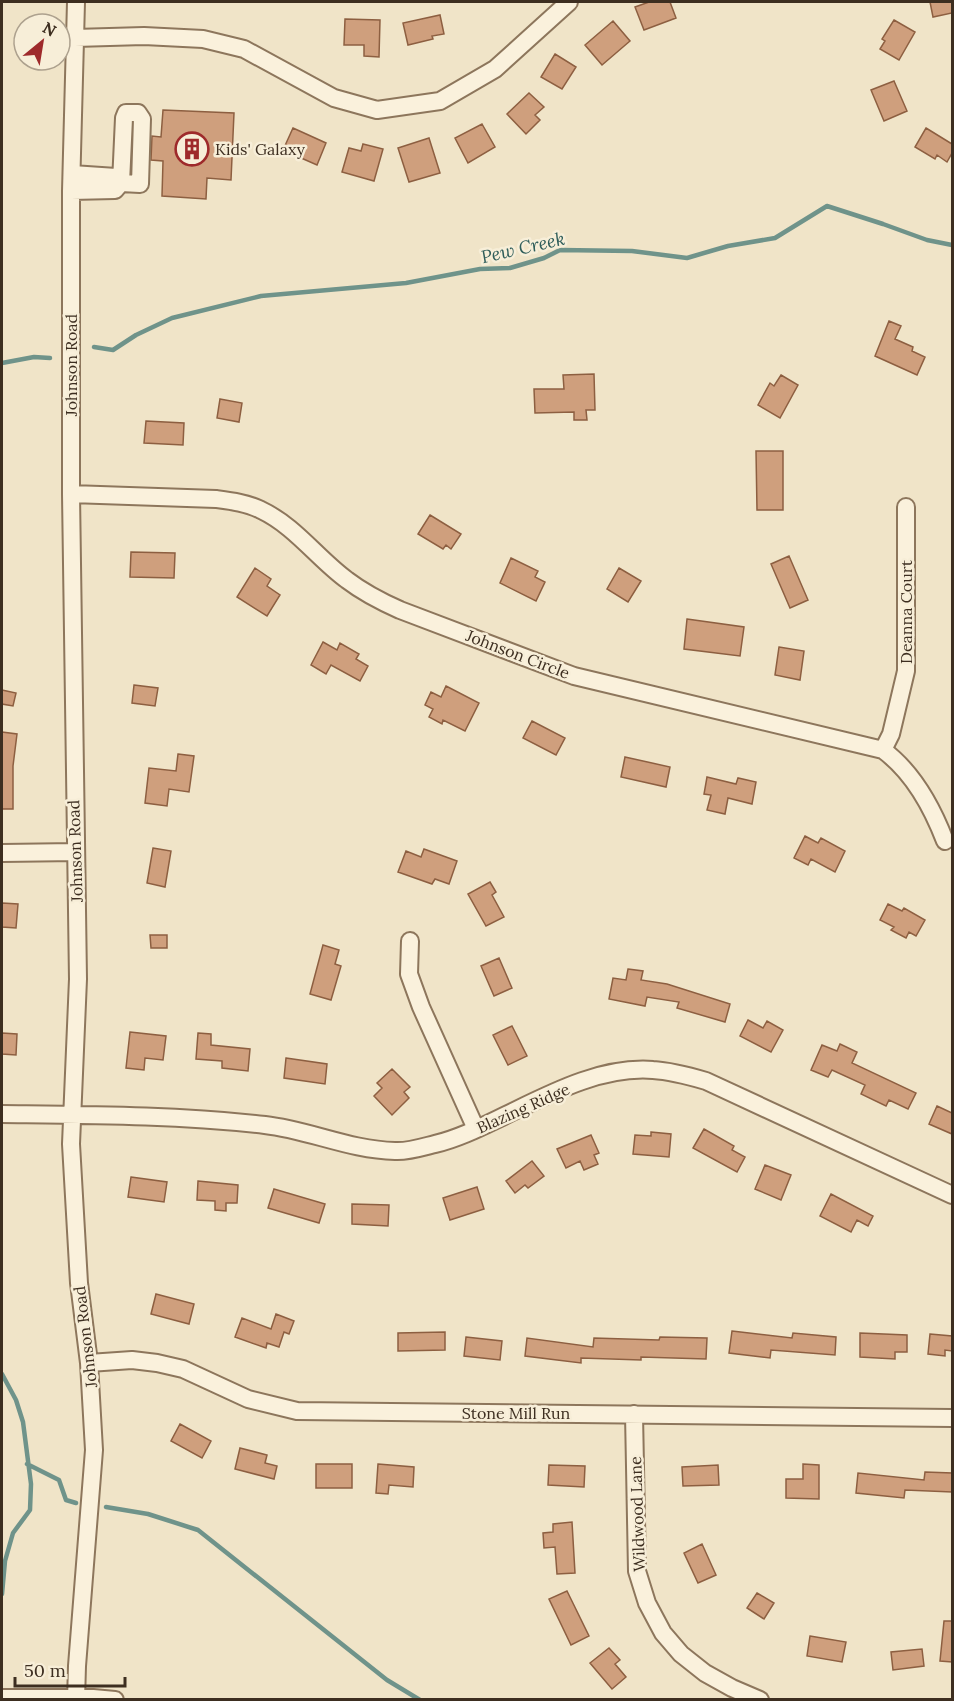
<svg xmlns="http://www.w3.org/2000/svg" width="954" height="1701" font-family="Lora,serif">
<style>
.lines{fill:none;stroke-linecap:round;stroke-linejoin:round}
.stream{stroke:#6f938a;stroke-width:4.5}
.building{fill:#cf9f7d;stroke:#8d5f41;stroke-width:1.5}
.minor-casing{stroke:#8d765c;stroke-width:20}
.minor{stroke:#faf1dc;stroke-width:16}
.labels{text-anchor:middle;stroke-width:5;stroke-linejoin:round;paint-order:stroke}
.poi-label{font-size:16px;fill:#3d2e20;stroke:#f7eed8;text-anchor:start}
.street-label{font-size:16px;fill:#3d2e20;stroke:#f7eed8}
.water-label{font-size:18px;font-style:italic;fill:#2f5d5a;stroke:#f7eed8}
</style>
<rect width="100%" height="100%" fill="#f0e4c8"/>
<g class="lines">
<path class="stream" d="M94 347 113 350 136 335 172 318 261 296 406 283 480 269 510 268 544 258 560 250 632 251 687 258 728 246 775 238 827 206 883 224 927 240 952 245
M2 363 34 357 50 358
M2 1374 16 1400 23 1422 31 1484 30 1510 13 1533 5 1561 2 1594
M27 1464 59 1480 66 1500 76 1503
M106 1507 148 1514 198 1530 387 1680 420 1700"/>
</g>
<path class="building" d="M649 2H670L676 18 644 30 635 7Z
M930 2H952V13L933 17Z
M440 15 444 34 432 36 433 39 408 45 403 23Z
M345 19 380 20 379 57 364 56V45H344Z
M894 20 915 32 899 60 880 49 885 41 882 39Z
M613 21 630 41 602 65 585 45Z
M555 54 576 67 562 89 541 77Z
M894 81 907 111 884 121 871 90Z
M529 93 544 107 535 115 540 120 526 134 507 114Z
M163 110 234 113 231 180 207 178 206 199 162 196 163 161 151 160 152 136 161 137Z
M482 124 495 147 468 163 455 138Z
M293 128 326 143 317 165 283 150Z
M926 128 952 144V153L947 162 937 155 935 159 915 147Z
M429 138 440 173 409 182 398 148Z
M363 144 383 149 374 181 342 172 349 148 361 151Z
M889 321 901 326 895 339 913 347 912 351 925 357 917 375 875 356Z
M594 374 595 410H586L587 420H574V412L535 413 534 389H564L563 375Z
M781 375 798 385 780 418 758 405 770 383 774 386Z
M220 399 242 403 239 422 217 418Z
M146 421 184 423 183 445 144 443Z
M756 451H783V510H757Z
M430 515 461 534 451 549 446 545 443 549 418 534Z
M131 552 175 553 174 578 130 577Z
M789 556 808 600 790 608 771 564Z
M511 558 538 571 535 577 545 582 536 601 500 583Z
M255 568 271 579 267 586 280 595 267 616 237 597Z
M619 568 641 581 628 602 607 589Z
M687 619 744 627 740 656 684 649Z
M323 642 337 650 340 643 359 654 356 659 368 666 360 681 331 665 326 674 311 665Z
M779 647 804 651 800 680 775 675Z
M134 685 158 688 155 706 132 703Z
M446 686 479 703 465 731 443 720 442 724 429 717 433 709 425 705 431 692 441 697Z
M2 690 16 693 13 706 2 704Z
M532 721 565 738 556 755 523 738Z
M2 732 17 734 13 766V809H2Z
M178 754 194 756 189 792 169 789 167 806 145 803 149 768 176 771Z
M625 757 670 767 666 787 621 777Z
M707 777 736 784 738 778 756 782 752 804 728 798 725 814 707 810 711 795 704 794Z
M805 836 818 843 821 838 845 851 835 872 811 859 808 865 794 858Z
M153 848 171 851 165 887 147 883Z
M424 849 457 861 449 884 435 879 432 884 398 872 406 851 421 857Z
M490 882 496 892 492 895 504 917 486 926 468 894Z
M2 903 18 904 16 928 2 927Z
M888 904 902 911 904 908 925 920 916 936 909 932 906 938 891 930 894 927 880 920Z
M150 935H167V948H151Z
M323 945 339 950 335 964 341 966 331 1000 310 994Z
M499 958 512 988 494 996 481 966Z
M628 969 643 971 641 980 667 984 730 1004 725 1022 677 1008 679 1002 647 997 645 1006 609 999 613 978 626 980Z
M748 1020 763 1028 767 1021 783 1030 771 1052 740 1036Z
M512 1026 527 1056 508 1065 493 1035Z
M130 1032 166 1036 163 1060 145 1058 144 1070 126 1068Z
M2 1033 17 1034 16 1055 2 1054Z
M198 1033 211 1034V1045L250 1049 248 1071 222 1068V1061L196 1059Z
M840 1044 857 1052 852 1063 916 1093 908 1109 889 1100 886 1106 861 1094 865 1085 832 1070 828 1077 811 1070 822 1045 837 1051Z
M286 1058 327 1064 325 1084 284 1078Z
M392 1069 410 1087 404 1092 409 1098 392 1115 374 1096 382 1088 377 1083Z
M937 1106 952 1113V1134L929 1124Z
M704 1129 734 1146 732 1150 745 1157 737 1172 693 1148Z
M651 1132 671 1134 669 1157 633 1154 635 1135 651 1136Z
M591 1135 599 1153 594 1155 598 1164 584 1170 580 1161 566 1168 557 1149Z
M532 1161 544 1176 528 1188 525 1185 515 1193 506 1181Z
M765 1165 791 1175 781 1200 755 1189Z
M131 1177 167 1182 164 1202 128 1197Z
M198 1181 238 1185 237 1203H226V1211L215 1210V1201L197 1200Z
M477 1187 484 1209 450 1220 443 1198Z
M274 1189 325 1204 319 1223 268 1208Z
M831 1194 873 1216 868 1226 857 1220 851 1232 820 1216Z
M352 1204 389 1205 388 1226 352 1224Z
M156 1294 194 1304 189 1324 151 1314Z
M276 1314 294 1321 289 1334 284 1332 279 1347 267 1343 266 1348 235 1337 242 1318 271 1329Z
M732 1331 792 1338 793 1333 836 1337 835 1355 771 1350 770 1358 729 1353Z
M445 1332V1350L398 1351V1333Z
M860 1333 907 1335V1352H895V1359L860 1357Z
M930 1334 952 1336V1351L945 1350V1356L928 1354Z
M466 1337 502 1341 500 1360 464 1356Z
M660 1337 707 1338 706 1359 641 1357V1360L581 1358V1363L525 1356 527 1338 593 1347 594 1338 659 1340Z
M180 1424 211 1441 202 1458 171 1441Z
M240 1448 267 1455 265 1463 277 1466 274 1479 235 1469Z
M316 1464H352V1488H316Z
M378 1464 414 1467 413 1487 389 1485 388 1494 376 1493Z
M803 1464 819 1465V1499L786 1498V1479H803Z
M549 1465 585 1466 584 1487 548 1485Z
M718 1465 719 1485 683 1486 682 1467Z
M925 1472 952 1473V1492L905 1490 904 1498 856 1493 858 1473 924 1480Z
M572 1522 575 1573 557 1574 555 1547 544 1548 543 1533 553 1532V1524Z
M702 1544 716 1575 698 1583 684 1553Z
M567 1591 589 1636 571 1645 549 1599Z
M757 1593 774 1603 764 1619 747 1608Z
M944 1621H952V1662L940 1661Z
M810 1636 846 1642 842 1662 807 1656Z
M609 1648 620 1660 615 1664 626 1677 612 1689 590 1663Z
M922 1649 924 1666 893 1670 891 1652Z"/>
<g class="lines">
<g class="minor-casing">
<path id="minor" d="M75 38 144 36 203 39 244 49 334 98 377 110 440 101 495 69 569 2
M71 191 115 190 121 183 124 118 126 113H138L142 119 140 184 121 183 116 177 72 174
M71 494 216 499C231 501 247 503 261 510 295 526 318 559 347 580 364 593 382 602 400 610L574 676 883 750C913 772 932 807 945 841
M883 750 891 734 906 671V507
M2 853 76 852
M410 941 409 974 421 1007 476 1129
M2 1114C89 1115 178 1115 265 1125 309 1130 350 1150 395 1151 407 1152 423 1147 435 1144 460 1138 483 1126 506 1115 551 1093 602 1066 653 1070 671 1071 689 1076 706 1081L952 1195
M89 1363 132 1360 157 1363 183 1369 248 1399 297 1411 952 1418
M634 1414 637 1571 647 1603 663 1633 681 1654 705 1673 732 1688 760 1700
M2 1698H93L115 1700
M76 1700 77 1666 94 1450 89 1363 79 1283 71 1144 78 979 71 494V191L76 2"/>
</g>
<use href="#minor" class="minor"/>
</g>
<defs>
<g id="building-ring" transform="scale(1.725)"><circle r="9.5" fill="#f7eed8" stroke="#9e2a2b" stroke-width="1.5"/><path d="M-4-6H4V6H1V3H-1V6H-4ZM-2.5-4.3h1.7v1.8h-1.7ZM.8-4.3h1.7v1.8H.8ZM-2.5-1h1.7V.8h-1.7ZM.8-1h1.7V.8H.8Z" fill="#9e2a2b"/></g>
</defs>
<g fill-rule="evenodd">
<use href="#building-ring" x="192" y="149"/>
</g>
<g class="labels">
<g class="poi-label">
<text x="215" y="155">Kids' Galaxy</text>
</g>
<g class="street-label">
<text transform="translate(71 365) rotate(-90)" y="6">Johnson Road</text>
<text transform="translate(906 612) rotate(-90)" y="6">Deanna Court</text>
<text transform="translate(518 654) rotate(21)" y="6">Johnson Circle</text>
<text transform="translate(75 851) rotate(-92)" y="6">Johnson Road</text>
<text transform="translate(523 1108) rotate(-24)" y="6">Blazing Ridge</text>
<text transform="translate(85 1337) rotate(-97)" y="6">Johnson Road</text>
<text x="516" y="1419">Stone Mill Run</text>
<text transform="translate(637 1514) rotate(-92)" y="6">Wildwood Lane</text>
</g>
<g class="water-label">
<text transform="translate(523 248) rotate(-13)" y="6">Pew Creek</text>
</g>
</g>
<rect width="954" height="1701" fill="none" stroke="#3d2e20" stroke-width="6"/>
<g transform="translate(42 42) rotate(30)"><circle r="28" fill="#f7eed8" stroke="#ada18e" stroke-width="1.5"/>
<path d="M0-4.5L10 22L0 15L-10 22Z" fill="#9e2a2b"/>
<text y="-9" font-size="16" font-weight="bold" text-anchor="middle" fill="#3d2e20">N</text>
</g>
<path d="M15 1677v9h110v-9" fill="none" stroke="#3d2e20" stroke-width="3"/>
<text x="24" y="1677" font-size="18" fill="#3d2e20" stroke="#f7eed8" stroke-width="4.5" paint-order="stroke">50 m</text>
</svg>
